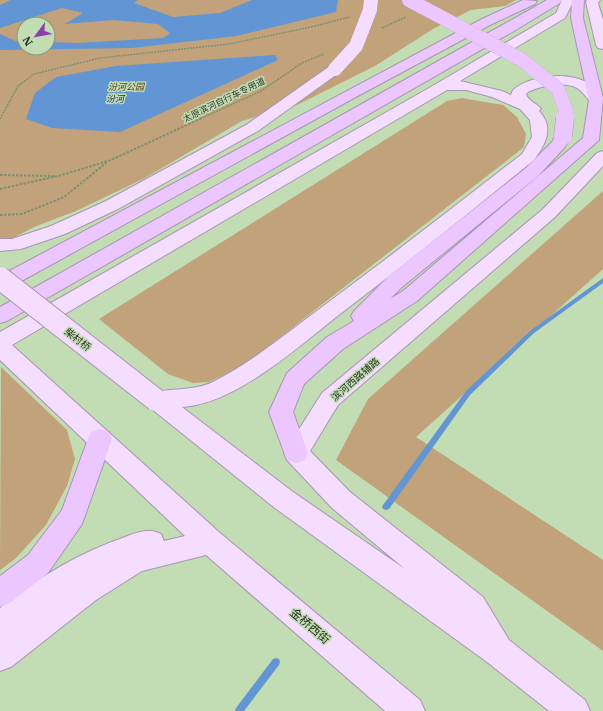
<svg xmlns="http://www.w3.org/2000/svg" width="603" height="711" font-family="'IBM Plex Serif','Noto Sans SC',serif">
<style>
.green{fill:#c1a27a;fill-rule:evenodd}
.water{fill:#6295d3}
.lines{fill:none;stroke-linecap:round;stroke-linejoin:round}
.stream{fill:#6295d3;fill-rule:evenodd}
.major-casing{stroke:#a894b2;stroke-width:2}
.highway-casing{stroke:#a894b2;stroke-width:2}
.path-far1{stroke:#7c8f71;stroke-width:1.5;stroke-dasharray:2 1;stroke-linecap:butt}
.path{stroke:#7c8f71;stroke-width:2;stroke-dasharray:2.5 1.5;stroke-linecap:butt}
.major{fill:#f4ddff;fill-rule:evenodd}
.highway{fill:#ecc7ff;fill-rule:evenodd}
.major-bridge-far1-casing{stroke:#a894b2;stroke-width:14;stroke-linecap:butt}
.major-bridge-casing{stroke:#a894b2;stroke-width:24;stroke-linecap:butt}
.highway-bridge-far1-casing{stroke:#a894b2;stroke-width:14;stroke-linecap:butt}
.highway-bridge-casing{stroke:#a894b2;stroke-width:19;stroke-linecap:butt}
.major-bridge-far1{stroke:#f4ddff;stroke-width:14}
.major-bridge{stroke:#f4ddff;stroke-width:22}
.highway-bridge-far1{stroke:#ecc7ff;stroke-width:14}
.highway-bridge{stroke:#ecc7ff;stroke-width:18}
.labels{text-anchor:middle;stroke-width:3;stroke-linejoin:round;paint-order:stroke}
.far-park-label{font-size:9px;font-style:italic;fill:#4e3819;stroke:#c2dcb3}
.far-water-label{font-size:9px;font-style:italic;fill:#082d55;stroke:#c2dcb3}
.far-street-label{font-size:9px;fill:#293423;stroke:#c2dcb3}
.street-label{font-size:10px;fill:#293423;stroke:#c2dcb3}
.near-street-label{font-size:12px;fill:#293423;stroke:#c2dcb3}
</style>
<rect width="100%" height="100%" fill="#c2dcb3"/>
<path class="green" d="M0 0H516L505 6 471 10 433 29 375 66 299 104 242 121 145 178 76 211 34 227 0 245ZM24 24H48V48H24Z
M462 98 503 105 517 117 526 134 524 147 243 366 209 382 193 383 168 374 99 319 447 101Z
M603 191V269L416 437 603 560V651L336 460 368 399Z
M1 367 67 430 75 459 67 486 46 525 15 559 0 570Z"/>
<path class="water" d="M11 0H138L134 3 173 17 220 13 252 0H338L336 12 236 36 132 48 0 50V34L18 42H24V48H48V42L77 43 163 38 170 33 158 24 113 20 65 24 83 13 62 8 0 28V5Z
M275 55 278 60 120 132 52 128 26 119 35 93 56 77 116 66Z"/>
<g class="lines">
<path class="stream" d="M603 278V283L534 333 470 395 389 509 386 510 383 509 382 507 383 505 466 391 530 331Z
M276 658 279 659 280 662 279 665 244 711H235L236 708 273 659Z"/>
<g class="major-casing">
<path id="major" d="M562 0H574L565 18 460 81 502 91 511 95 513 90C530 75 568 71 588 83 594 87 599 94 603 99L601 103C588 106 587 94 577 88 563 81 541 86 528 92L526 94C528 101 537 103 541 109L539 111C555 128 545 145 534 160 471 211 408 262 344 311 301 344 237 404 182 407L293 492 405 569 332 508 287 460 284 453 322 393 543 209 597 153 603 151V166L555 217 338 405 310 451 350 492 483 597 509 640 585 700 590 711H549L487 662 275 508 148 406 144 400 148 394C169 387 192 392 213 382 251 363 284 335 318 310 387 259 454 207 522 154L532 137 530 120 520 109 492 97 466 90H447L12 345 220 533 420 700 425 711H385L206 555 142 571 96 600 11 667 0 671V608C38 577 79 553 125 537 132 534 145 530 152 531 155 531 158 533 161 534L164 541 185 536 0 360V332L436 84 556 13Z
M587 0H600L598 3 603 20V49L598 48 596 45 586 2Z
M335 65 340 66 342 69 340 72 258 131 118 209 65 234 21 249 0 251V239H12L51 226 106 201 246 125 330 66Z"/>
</g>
<g class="highway-casing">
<path id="highway" d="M523 0 537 1 535 4 490 25 354 98 7 289 0 291V276L482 19Z
M547 0H562L560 3 514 31 7 321 0 323V307Z
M572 0H584L583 18 603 98 599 140 417 301 343 349 304 384 293 412 308 453 305 460 296 463 287 460 269 412 287 373 327 337 354 321 351 316 354 311 388 277 526 168 552 142 557 133 563 131 569 133 571 136 565 147 538 176 402 287 390 299 403 291 583 138 589 100 571 18Z
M100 429 109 432 112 439 82 524 48 573 10 603 0 607V576L28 555 62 510 88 439 91 432Z"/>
</g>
<path class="path-far1" d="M382 28 406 17
M0 119 18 86 34 74 100 58 229 44 311 27 350 17
M200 119 261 91 302 63 324 54"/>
<path class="path" d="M0 175 55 176
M0 189 62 175 111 160 202 118
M0 215 22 214 64 197 106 163"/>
<use href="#major" class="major"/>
<use href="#highway" class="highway"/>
<g class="major-bridge-far1-casing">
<path id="major-bridge-far1" d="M335 69 356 46 370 10 371 0"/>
</g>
<g class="major-bridge-casing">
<path id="major-bridge" d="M0 278 156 400"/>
</g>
<g class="highway-bridge-far1-casing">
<path id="highway-bridge-far1" d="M409 0 522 60 558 89 566 111 565 119"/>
</g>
<g class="highway-bridge-casing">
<path id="highway-bridge" d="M563 136 565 118"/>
</g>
<use href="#major-bridge-far1" class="major-bridge-far1"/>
<use href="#major-bridge" class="major-bridge"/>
<use href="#highway-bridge-far1" class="highway-bridge-far1"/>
<use href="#highway-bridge" class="highway-bridge"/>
</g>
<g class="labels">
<g class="far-park-label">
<text x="126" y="90">汾河公园</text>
</g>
<g class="far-water-label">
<text x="115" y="102">汾河</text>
</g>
<g class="far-street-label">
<text transform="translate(224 100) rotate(-26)" y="3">太原滨河自行车专用道</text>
</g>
<g class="street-label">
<text transform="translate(78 339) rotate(38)" y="4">柴村桥</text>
<text transform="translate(355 379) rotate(-41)" y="4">滨河西路辅路</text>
</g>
<g class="near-street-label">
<text transform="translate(310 626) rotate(40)" y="4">金桥西街</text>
</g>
</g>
<g transform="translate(36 36) rotate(238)"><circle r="19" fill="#c2dcb3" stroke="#859979"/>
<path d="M0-3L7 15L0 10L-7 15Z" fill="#8d3faf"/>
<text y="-6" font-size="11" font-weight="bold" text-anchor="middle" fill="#293423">N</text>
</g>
</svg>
